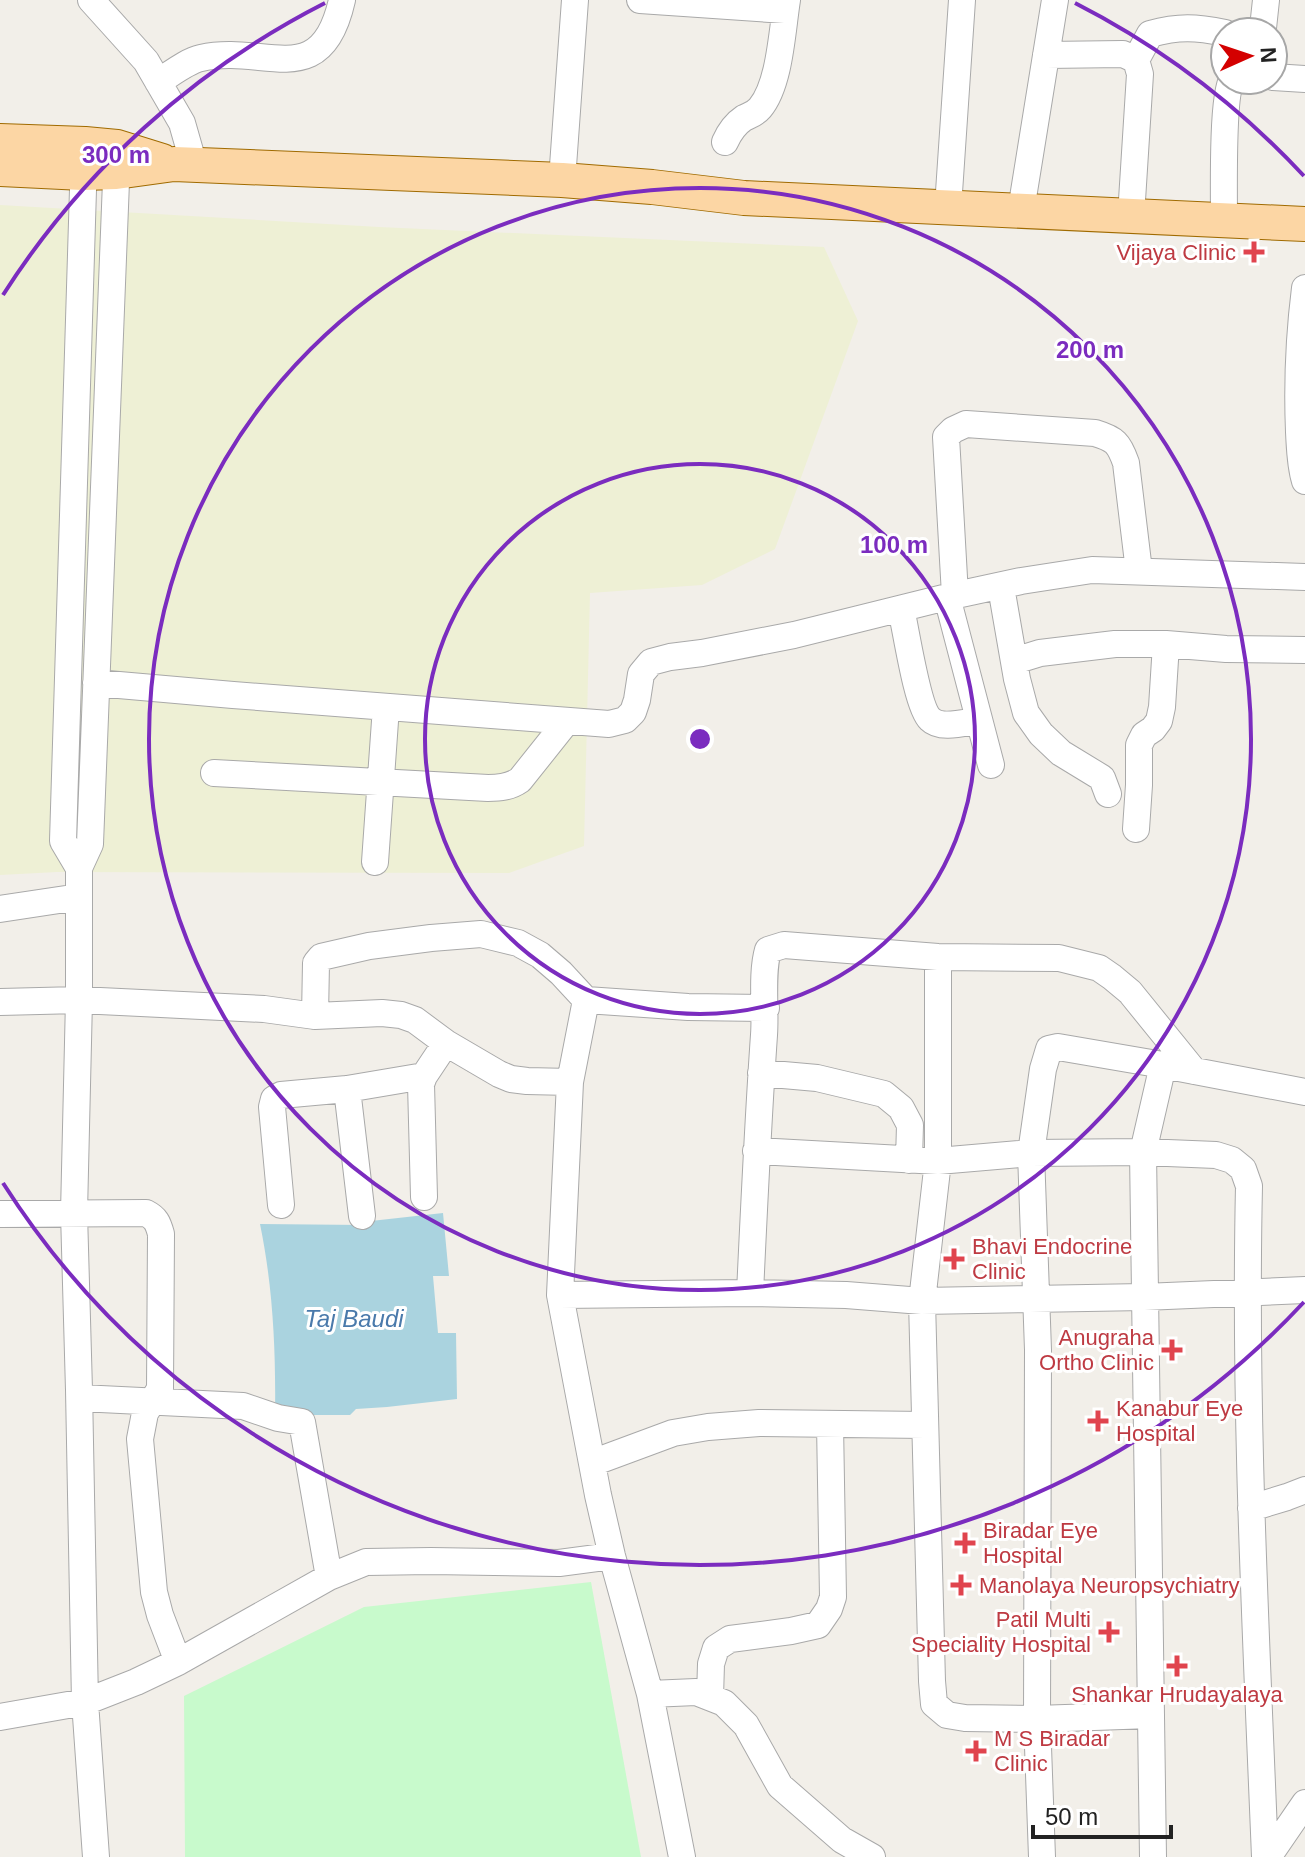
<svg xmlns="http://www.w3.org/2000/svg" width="1305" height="1857" font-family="Arial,sans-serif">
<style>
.farmland{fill:#eef0d5}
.park{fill:#c8facc}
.water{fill:#aad3df}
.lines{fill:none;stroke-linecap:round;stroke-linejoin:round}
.minor-casing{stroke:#a9a9a9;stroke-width:28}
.major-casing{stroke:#a06b00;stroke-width:36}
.minor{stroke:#fff;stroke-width:26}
.major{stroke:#fcd6a4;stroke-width:34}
.ring{fill:none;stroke:#7b2cbf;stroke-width:4}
.health-dot{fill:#e0444e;stroke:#fff;stroke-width:3}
.labels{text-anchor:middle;stroke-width:6;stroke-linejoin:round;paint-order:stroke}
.health-label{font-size:22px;fill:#be3a42;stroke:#fff;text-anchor:start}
.water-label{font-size:24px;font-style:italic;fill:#4a7aab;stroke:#fff}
.centre{fill:#7b2cbf;stroke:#fff;stroke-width:4}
.ring-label{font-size:24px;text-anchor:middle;font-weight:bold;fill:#7b2cbf;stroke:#fff;stroke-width:6;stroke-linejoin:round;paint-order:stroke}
</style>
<rect width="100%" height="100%" fill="#f2efe9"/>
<path class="farmland" d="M0 205 379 227 824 247 858 321 775 549 702 585 590 593 584 846 509 873 57 872 0 875Z"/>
<path class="park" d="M591 1582 641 1857H185L184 1696 364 1607Z"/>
<path class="water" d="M443 1213 449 1276H433L438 1333H456L457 1399 387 1407 356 1409 350 1415H275C276 1351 273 1287 260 1224L364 1225 371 1221Z"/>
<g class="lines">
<g class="minor-casing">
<path id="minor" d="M91 0 146 61 182 123 194 165
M640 0 785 10
M1259 32 1263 28 1266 0
M1046 55 1123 54 1136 60 1140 74 1131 216
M1136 60 1150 34C1179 26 1196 27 1225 33
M1273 77 1305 79
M158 82C171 74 187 61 201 58 265 43 321 94 342 0
M725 142C729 133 735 124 744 118 750 115 755 114 760 108 780 84 782 31 787 0
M562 180 575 0
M948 207 962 0
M1021 210 1055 0
M1224 221C1224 196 1222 95 1232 80
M1305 288C1299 336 1297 384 1299 432 1300 449 1300 465 1305 481
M1001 587 1017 679 1026 713 1041 734 1061 753 1102 778 1108 794
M955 595 946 437 953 430 966 424 1095 433C1115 439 1119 443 1126 463L1139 571
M947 597 991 765
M901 609C906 629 917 707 930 719 941 730 965 722 979 720
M1014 661 1040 653 1115 644H1166L1226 649 1305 650
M96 683 233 695 609 724 625 720 633 712 637 700 641 674 651 662 670 657 702 653 794 635 947 597 1021 581 1092 570 1305 577
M214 773 488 788C500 788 510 787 520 780L567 721
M1136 829 1139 785V745L1144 735 1153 729 1159 721 1162 707 1166 644
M375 862 386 707
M79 868 63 841 84 157
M0 909 79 897
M938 957V1161L922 1301 932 1681 934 1704 947 1715 965 1718 1037 1719 1151 1715
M586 1000 570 1082 560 1295 598 1495 612 1556 650 1694 682 1857
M0 1002 79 1000 264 1009 315 1016 382 1013 401 1015 415 1020 446 1043 499 1074 511 1079 527 1081 570 1082
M315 1016 316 963 321 957 369 946 431 938 481 934 518 943 540 955 561 973 586 1000 688 1007 766 1008
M761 1073 817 1078 884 1094 901 1108 910 1125 909 1160
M347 1089 362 1216
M756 1151 938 1161 1031 1153 1143 1152 1216 1155 1232 1160 1243 1169 1249 1186C1244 1409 1256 1633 1265 1857
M424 1197 421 1084 424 1076 446 1043
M281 1205 272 1107 274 1099 281 1095 347 1089 424 1076
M0 1214 146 1213C156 1218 158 1223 161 1234L160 1389 145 1413 140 1439 154 1592 160 1615 178 1662
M750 1293C754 1207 758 1121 764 1035 766 1009 761 974 768 950L784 945 938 957 1059 958 1099 968 1112 977 1130 992 1194 1071
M560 1295 750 1293 846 1295 922 1301 1144 1297 1305 1290
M80 1398 243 1406 278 1418 302 1422 329 1577
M592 1463 673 1433 708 1427 759 1423 925 1425
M1251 1508 1287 1497 1305 1490
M650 1694 696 1692 724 1703 746 1725 780 1786 842 1840 872 1857
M710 1697 711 1664 716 1648 730 1639 791 1631 818 1625 829 1609 833 1597 830 1424
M0 1717 85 1702 136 1682 178 1662 329 1577 366 1562 431 1561 559 1563 612 1556
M96 1857 85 1702 79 1390 74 1213 79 1000V868L90 844 117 156
M1042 1857 1037 1719 1038 1350 1031 1153 1043 1069 1049 1049 1058 1047 1163 1065
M1153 1857 1143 1152 1163 1065 1305 1092
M1268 1857 1305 1803"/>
</g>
<g class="major-casing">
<path id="major" d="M0 141 85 144 117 147 162 161
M0 169 83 173 116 172 174 164 392 173 562 180 652 187 744 198 1305 224"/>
</g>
<use href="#minor" class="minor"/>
<use href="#major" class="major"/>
</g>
<g class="ring">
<circle cx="700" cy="739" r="275"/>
<circle cx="700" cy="739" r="551"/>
<path d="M1304 1302A826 826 0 0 1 3 1183M3 295A826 826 0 0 1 325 3M1075 3A826 826 0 0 1 1304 176"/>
</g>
<g class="health-dot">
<path d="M1250 240h8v8h8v8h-8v8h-8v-8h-8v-8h8z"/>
<path d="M950 1247h8v8h8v8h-8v8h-8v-8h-8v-8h8z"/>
<path d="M1168 1338h8v8h8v8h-8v8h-8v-8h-8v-8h8z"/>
<path d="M1094 1409h8v8h8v8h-8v8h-8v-8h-8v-8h8z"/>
<path d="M961 1531h8v8h8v8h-8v8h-8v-8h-8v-8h8z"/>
<path d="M957 1573h8v8h8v8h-8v8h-8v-8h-8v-8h8z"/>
<path d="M1105 1620h8v8h8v8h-8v8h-8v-8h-8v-8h8z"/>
<path d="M1173 1654h8v8h8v8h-8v8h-8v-8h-8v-8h8z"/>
<path d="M972 1739h8v8h8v8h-8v8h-8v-8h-8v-8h8z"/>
</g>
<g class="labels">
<g class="health-label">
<text x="1236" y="260" text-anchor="end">Vijaya Clinic</text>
<text x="972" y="1254">Bhavi Endocrine<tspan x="972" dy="25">Clinic</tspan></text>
<text x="1154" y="1345" text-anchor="end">Anugraha<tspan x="1154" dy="25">Ortho Clinic</tspan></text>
<text x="1116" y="1416">Kanabur Eye<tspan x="1116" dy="25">Hospital</tspan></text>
<text x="983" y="1538">Biradar Eye<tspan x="983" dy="25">Hospital</tspan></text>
<text x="979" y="1593">Manolaya Neuropsychiatry</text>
<text x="1091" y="1627" text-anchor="end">Patil Multi<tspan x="1091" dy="25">Speciality Hospital</tspan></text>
<text x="1177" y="1702" text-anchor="middle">Shankar Hrudayalaya</text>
<text x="994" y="1746">M S Biradar<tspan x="994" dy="25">Clinic</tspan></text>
</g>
<g class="water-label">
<text x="354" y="1327">Taj Baudi</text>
</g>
</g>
<circle cx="700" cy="739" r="12" class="centre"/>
<g class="ring-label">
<text x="116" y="163">300 m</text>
<text x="1090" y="358">200 m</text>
<text x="894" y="553">100 m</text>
</g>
<g transform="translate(1249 56) rotate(87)"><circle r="38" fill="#ffffff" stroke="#a7a7a7" stroke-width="2"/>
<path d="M0-6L14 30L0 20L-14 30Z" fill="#d40000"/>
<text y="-12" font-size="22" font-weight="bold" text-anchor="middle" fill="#222222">N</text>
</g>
<path d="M1033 1825v12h138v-12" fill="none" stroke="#222222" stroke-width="4"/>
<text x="1045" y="1825" font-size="24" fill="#222222" stroke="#ffffff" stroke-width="6" paint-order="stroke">50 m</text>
</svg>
